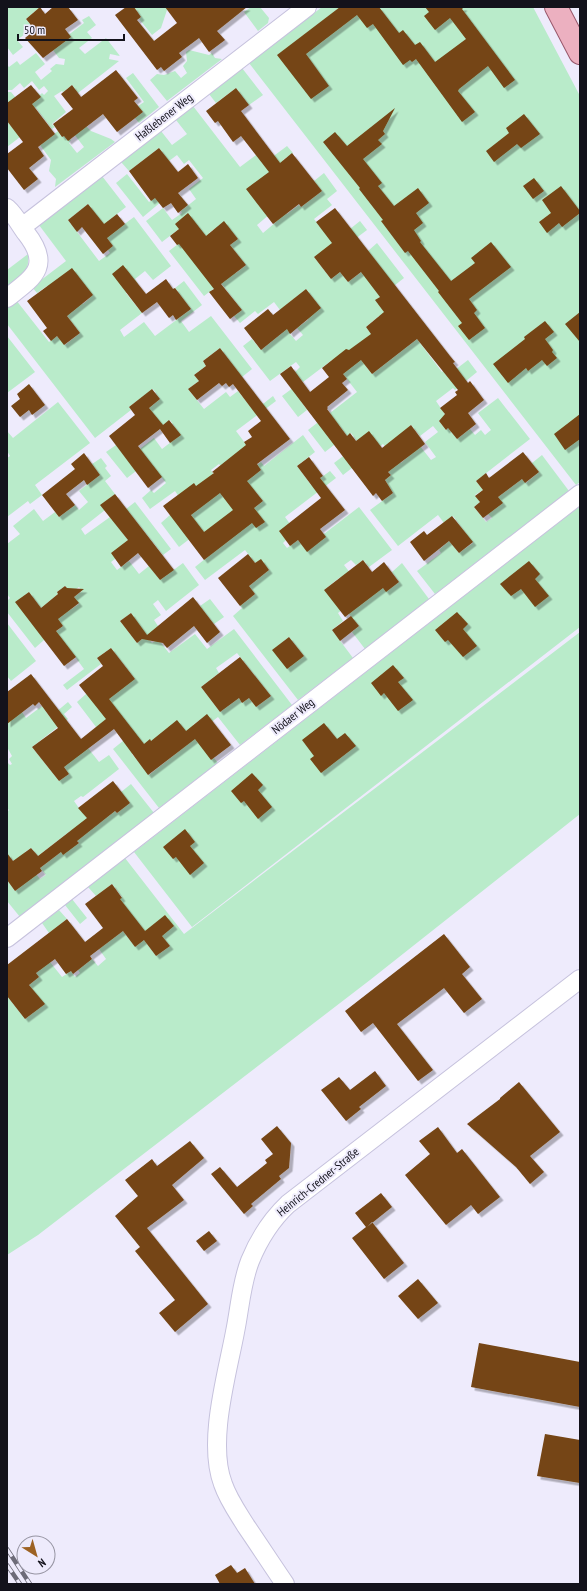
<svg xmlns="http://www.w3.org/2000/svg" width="587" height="1591" font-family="'PT Sans Narrow',sans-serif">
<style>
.green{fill:#b9ebca;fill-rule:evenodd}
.building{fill:#744514;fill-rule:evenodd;filter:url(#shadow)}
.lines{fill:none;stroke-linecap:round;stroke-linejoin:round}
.minor-casing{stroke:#c6c2dd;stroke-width:20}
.major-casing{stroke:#98576b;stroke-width:24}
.minor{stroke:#fff;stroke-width:18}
.major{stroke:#ecb0c0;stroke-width:22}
.rail-casing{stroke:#6d6b78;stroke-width:4.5}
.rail{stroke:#eeebfc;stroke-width:3;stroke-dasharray:9;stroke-linecap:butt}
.labels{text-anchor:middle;stroke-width:4;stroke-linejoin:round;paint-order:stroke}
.street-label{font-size:12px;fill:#13121b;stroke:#eeebfc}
</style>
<defs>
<filter id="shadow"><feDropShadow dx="3.5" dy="3.5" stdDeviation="0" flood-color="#0004"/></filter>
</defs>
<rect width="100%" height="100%" fill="#eeebfc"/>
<path class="green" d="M7 7H40L26 19 33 28 17 40 23 47 13 55 7 47Z
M134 7H170L167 10 161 28 152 35 139 19 141 17Z
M251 7H260L269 18 268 23 258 31 244 12Z
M322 7H533L580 96V482L576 485 249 63Z
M89 16 96 25 87 32 92 38 79 48 85 54 106 38 120 56 110 54 109 59 119 61 78 93 72 85 63 92 62 91 54 96 66 112 52 124 55 127 52 129 35 107 18 120 7 119V92H11L16 98 26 103 38 93 40 95 42 93 44 95 48 91 44 86 39 90 32 81 24 88 20 83 12 90H7V65L9 67 17 61 20 65 36 53 45 64 35 72 41 80 52 71 50 69 56 64 64 65 65 59 59 58 53 50 54 46 84 23 82 20Z
M189 50 209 55 212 53 215 58 222 59 167 101 150 80 157 74 164 75 175 71 181 78 187 73 183 66 187 61 186 52Z
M242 68 263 95 249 105 236 88 216 103 209 94Z
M133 73 159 107 139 123 135 118 143 112 138 106 144 102 126 78Z
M193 106 240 167 256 155 263 164 287 146 293 153 283 160 281 206 287 214 299 205 301 207 322 191 314 181 324 173 337 191 327 199 332 205 314 219 322 229 335 241 360 221 367 230 343 248 314 257 331 279 340 272 348 282 376 261 368 251 377 243 404 278 376 300 387 316H379L366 327 375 339 377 356 365 365 372 374 417 339 442 372 443 371 447 376 468 360 477 372 455 390 453 388 436 401 446 416 439 421 446 430 448 428 457 439 470 429 475 435 481 430 485 435 491 430 478 413 498 398 530 439 476 481 483 490 475 495 480 502 474 507 486 522 492 518 488 514 502 503 498 497 522 479 526 483 539 472 532 463 542 455 569 491 435 594 417 571 441 553 439 550 449 541 459 553 473 543 453 516 444 523 438 515 398 546 370 510 393 493 385 480 391 475 387 470 399 461 401 463 420 446 431 460 436 457 425 442 438 432 433 426 420 436 411 425 387 449 383 444 343 475 334 463 359 444 351 433 347 436 339 425 334 445 325 452 308 430 357 392 332 360 303 382 295 372 300 367 296 362 270 381 243 346 252 339 261 350 282 333 288 320 290 334 296 341 303 335 297 328 308 320 300 310 321 308 306 289 280 310 274 302 258 314 255 311 240 323 234 316 242 310 221 283 204 296 169 251 199 228 192 219 162 242 146 221 163 208 172 220 182 213 181 211 196 199 189 189 203 178 189 160 184 164 177 155 169 161 159 148 129 171 121 162 161 131 172 145 187 134 176 120ZM270 214 276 222 263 233 257 225ZM224 222 238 239 230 245 246 265 236 273 209 233Z
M7 121 20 137 7 147Z
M67 125 86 126 91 131 111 139 115 142 55 187 56 179 49 171 51 160 40 145 58 131 62 137 66 134 71 140 69 143 77 153 84 147Z
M127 174 149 202 158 195 162 201 143 217 116 183Z
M102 176 126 207 108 221 115 231 134 217 171 266 153 280 145 271 135 279 138 284 126 293 142 313 120 330 124 337 144 322 155 336 191 309 175 288 184 281 202 305 181 321 189 332 211 316 252 369 242 377 220 348 203 361 206 366 194 375 199 381 188 389 204 409 226 392 230 397 238 391 254 411 273 396 276 401 236 431 248 447 249 469 254 475 261 470 257 465 261 462 264 466 303 435 315 452 297 466 311 485 330 471 336 478 285 517 296 532 287 527 280 532 286 540 283 543 287 548 298 540 307 551 322 540 320 537 359 507 392 550 369 567 363 560 356 565 351 560 344 565 351 574 339 578 324 590 383 588 387 591 399 582 392 572 402 563 429 599 365 649 352 632 359 626 344 608 338 613 343 621 332 630 353 658 298 700 233 616 242 608 240 606 255 594 249 586 269 570 261 560 255 563 245 550 205 580 195 567 235 535H203L200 531 179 547 161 523 170 515 192 516 175 491 150 509 142 498 151 490 154 493 166 483 149 461 127 478 106 452 116 445 127 459 154 438 162 449 180 435 170 420 159 428 149 408 160 399 153 389 129 407 131 410 95 438 7 324V307L16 300 49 342 57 336 65 345 80 333 64 312 66 311 47 286 37 293 32 287 66 261 39 225ZM88 204 97 216 106 237 113 246 108 250 110 253 99 261 68 220ZM62 276 79 283 90 298 83 304ZM219 464 248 498 256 492 263 501 246 514 220 486 211 470ZM289 637 304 656 273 650Z
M28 254C30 274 20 277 7 289V270Z
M7 336 35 372 7 393Z
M301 382 309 393 300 400 307 410 298 417 282 396Z
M58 402 90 443 35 485 42 495 30 504 28 501 7 517V458L10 456 7 451V431L13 438Z
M101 458 107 466 105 468 111 476 105 481 115 494 101 505 105 510 81 529 85 535 110 517 112 520 135 502 171 549 163 555 129 512 115 523 128 540 115 559 111 562 117 570 129 561 139 574 149 566 160 580 183 563 199 585 166 611 158 600 153 604 161 615 154 620 158 626 147 637 152 643 158 639 169 653 195 634 207 649 234 629 292 705 240 745 218 717 210 723 205 716 193 725 208 745 211 760 214 758 218 763 159 808 113 749 134 732 126 721 96 727 77 702 86 694 135 679 111 648 97 658 101 664 67 690 63 685 84 669 70 650 44 640 35 648 7 612V601L10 598 7 594V544L20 534 13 526 34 509 43 521 55 512 59 517 75 505 79 510 88 502 79 491 100 475 92 464ZM65 586 71 593 79 587 82 591 74 597 79 604 70 610 66 606 54 615 63 626 45 640 16 602 29 592 41 608 58 594 57 592ZM131 613 146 636 137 643 120 621ZM237 653 271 696 256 707 249 698 242 703 239 698 220 712 201 687 219 673 216 668ZM150 740 151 741 193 740 149 775 132 754Z
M580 506V627L192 927 134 852Z
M210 599 224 617 214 624 200 606Z
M7 623 36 661 11 681 7 676Z
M580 632V814L370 980 38 1235 7 1255V996L25 1019 44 1004 29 985 39 977 36 973 40 970 34 962 46 957 62 977 71 971 75 977 80 973 78 970 92 959 98 966 106 959 99 949 123 931 135 947 149 936 114 904 122 897 112 884 96 896 88 887 125 858 184 934ZM160 934 170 946 156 956 147 944Z
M68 702 72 707 64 714 68 719 32 747 59 781 69 774 62 764 88 748 99 762 109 755 119 769 83 797 81 796 74 801 81 811 91 815 80 838 115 811 117 813 130 803 121 792 131 784 154 813 20 917 7 901V880L15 891 36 874 40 879 46 875 40 868 61 852 79 843 70 831 38 856 31 848 25 852 20 870 12 859 7 863V812L9 810 7 808V762L10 765 12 764 9 759 12 756 7 747V716L22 712 26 718 42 706 50 717Z
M72 899 87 918 80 924 65 905Z
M59 910 67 919 49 933 42 923Z"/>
<path class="building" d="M40 7 45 14 53 7H68L78 20 65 29 71 37 43 58 25 38 35 30 26 19Z
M126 7H134L141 17 137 20 154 41 177 23 165 7H247L217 31 225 40 209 52 199 38 179 53 182 57 164 71 161 67 157 70 115 15Z
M340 7H379L399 33 403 30 415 45 420 42 435 62 466 39 450 18 435 30 424 16 429 12 425 7H464L462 9 515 80 504 88 488 66 459 89 458 91 475 112 462 122 416 59 412 62 410 60 403 65 373 24 367 28 357 15 306 54 329 86 311 99 277 55Z
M116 70 138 98 134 101 143 112 117 132 103 114 68 141 64 136 62 137 53 124 73 109 61 94 72 85 81 97Z
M31 85 41 97 32 104 55 134 38 147 44 156 29 168 38 179 24 190 7 168V154L23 142 7 121V103Z
M236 88 249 105 241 111 280 163 292 153 322 191 301 207 299 204 273 224 246 189 269 172 241 136 233 142 218 121 215 123 206 111Z
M395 108 383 131 385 134 378 140 382 144 363 159 382 183 378 186 394 206 418 188 429 203 416 213 423 223 414 230 421 241 420 242 451 281 475 263 471 258 491 242 511 267 469 299 477 310 474 313 485 328 469 340 458 326 462 323 438 292 439 291 408 251 405 253 381 221 383 220 359 189 360 188 323 142 335 132 347 146Z
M524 114 540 134 521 148 517 144 494 162 486 151 509 133 506 128Z
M159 148 178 172 188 164 198 178 178 193 188 205 178 213 171 203 163 208 155 198 151 201 129 171Z
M534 178 544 191 533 199 523 186Z
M561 186 580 211V213L562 227 559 223 547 233 539 222 551 213 542 200Z
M88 204 104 224 117 214 125 224 107 238 113 246 103 254 82 227 77 232 68 220Z
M335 208 450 356 455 362 453 363 468 383 470 381 484 400 468 413 476 424 457 439 448 428 446 430 439 421 445 414 440 408 457 395 455 392 458 390 417 339 372 374 361 360 343 374 347 379 342 383 348 390 327 407 328 408 327 409 347 436 350 433 356 441 369 431 382 448 411 425 425 444 388 472 391 475 385 480 393 493 382 501 376 493 373 496 280 374 291 366 310 392 329 377 322 368 346 349 349 350 371 334 366 327 384 312 375 300 380 297 361 272 348 282 340 272 331 279 314 257 332 243 316 222Z
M188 213 206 236 224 221 238 239 230 245 246 265 221 284 242 310 230 319 209 292 214 289 179 244 177 245 170 236 179 229 175 224Z
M123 265 146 294 166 279 173 289 175 288 191 309 176 320 173 315 169 318 157 302 142 313 112 274Z
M72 268 93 295 67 316 80 333 64 345 57 336 51 341 43 331 47 328 27 301Z
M306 289 321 308 290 334 287 329 261 350 244 328 268 309 273 315Z
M580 312V342L565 324Z
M545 321 554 332 545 339 553 350 552 352 557 358 547 366 542 360 528 371 526 368 508 383 493 364 525 339 524 337Z
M220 348 290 439 257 464 261 470 247 481 263 501 254 508 265 522 256 528 252 523 204 560 163 506 194 483 196 486 214 473 212 472 246 445 244 442 252 437 248 431 261 421 233 384 229 387 226 383 222 386 219 383 197 400 188 389 199 381 194 375 206 366 203 361ZM220 493 233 510 204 532 191 515Z
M29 384 45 405 32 415 29 410 20 417 11 406 20 399 17 394Z
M152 389 160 399 149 408 163 425 169 420 181 435 170 443 160 429 138 446 162 477 148 488 109 436 135 415 129 407Z
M580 414V439L565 450 554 434Z
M523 452 539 472 525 483 522 479 498 497 503 503 483 518 474 507 480 502 475 496 483 490 476 481 486 473 489 478Z
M84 453 100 475 87 485 84 480 66 494 75 505 59 517 42 495 75 469 71 464Z
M309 457 323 476 320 478 345 510 320 529 326 537 307 552 298 540 290 546 279 531 321 498 297 466Z
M115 494 174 570 160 580 138 553 121 567 111 553 128 540 100 505Z
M452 516 473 542 459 553 449 541 424 561 410 542 424 531 427 535Z
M248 554 255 563 261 559 269 570 249 586 255 594 240 606 218 578Z
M363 560 372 572 384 562 399 582 386 592 383 588 345 617 324 590Z
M529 561 540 574 535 579 549 596 535 607 521 589 511 596 500 584Z
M65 586 67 588 84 589 74 597 79 603 58 619 63 626 56 631 76 657 64 666 15 602 29 592 41 608 58 594 57 592Z
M193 597 220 632 207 643 194 626 167 648 163 643 142 639 137 643 120 621 131 613 147 635Z
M457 612 468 624 463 629 477 646 463 657 448 640 445 642 435 630Z
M351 616 359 626 340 641 332 630Z
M289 637 304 656 287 669 272 650Z
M111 648 135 679 109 699 144 744 150 739 151 741 177 720 186 731 207 714 231 745 211 760 195 739 148 775 114 729 64 767 69 774 59 781 32 747 58 728 39 702 35 706 33 704 7 724V692L31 674 81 739 106 719 79 685 103 666 97 658Z
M240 657 271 696 256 707 249 698 242 703 239 698 220 712 201 687Z
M393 665 404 678 398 682 413 700 398 711 384 693 381 696 371 683Z
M324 723 337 739 345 733 356 746 321 773 310 759 314 756 302 740Z
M252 773 263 785 258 790 272 807 258 819 244 801 241 803 231 791Z
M113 781 130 803 117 813 115 811 77 841 79 843 63 855 61 852 40 868 42 871 15 891 7 880V853L13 861 31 848 38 856 87 818 78 808Z
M185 829 195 842 190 846 204 863 190 875 176 857 173 859 163 847Z
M112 884 122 898 120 899 145 931 165 915 174 926 162 936 170 946 156 956 144 940 135 947 123 931 90 956 92 959 73 974 71 971 66 974 55 959 36 973 39 977 29 985 45 1004 25 1019 7 996V965L67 919 85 942 103 928 85 904Z
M444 934 470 967 462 974 482 999 464 1013 444 988 397 1024 433 1070 418 1081 373 1023 361 1032 345 1011Z
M375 1071 386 1086 359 1107 361 1109 346 1121 321 1090 339 1077 350 1090Z
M519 1082 560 1132 530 1156 544 1172 530 1184 516 1167 467 1124 500 1099V1098Z
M277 1126 291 1143 289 1168 279 1176 281 1179 251 1204 253 1206 244 1214 211 1174 220 1167 237 1187 267 1163 265 1160 273 1154 261 1139Z
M438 1127 457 1153 462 1149 500 1197 478 1214 471 1205 446 1225 405 1175 430 1154 419 1141Z
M190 1141 204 1158 172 1185 184 1200 147 1228 208 1304 175 1332 159 1313 175 1300 135 1251 140 1247 115 1216 138 1196 125 1180 152 1159 157 1166Z
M381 1193 392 1207 367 1227 372 1222 404 1263 384 1279 352 1238 366 1227 355 1213Z
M209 1231 217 1241 204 1251 196 1241Z
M418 1279 438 1303 418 1319 398 1296Z
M479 1343 580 1362V1407L471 1387Z
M545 1434 580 1440V1483L537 1476Z
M231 1565 237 1573 245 1568 255 1584H220L215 1575Z"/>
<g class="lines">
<g class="minor-casing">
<path id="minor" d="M7 208C15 215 20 225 26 233 52 266 34 277 7 298
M22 227 307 7
M7 938 580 494
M285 1584C272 1565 259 1545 246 1526 238 1513 228 1499 223 1484 207 1442 227 1375 235 1332 240 1308 241 1284 250 1261 259 1239 271 1220 288 1204L580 979"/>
</g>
<g class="major-casing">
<path id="major" d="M556 7 580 53"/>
</g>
<use href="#minor" class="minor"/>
<use href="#major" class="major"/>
<g class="rail-casing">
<path id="rail" d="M7 1549 30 1584
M7 1565 20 1584"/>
</g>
<use href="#rail" class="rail"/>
</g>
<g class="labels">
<g class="street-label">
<text transform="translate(164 117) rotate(-38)" y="4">Haßlebener Weg</text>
<text transform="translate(293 716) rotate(-38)" y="4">Nödaer Weg</text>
<text transform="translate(318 1182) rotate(-39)" y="4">Heinrich-Credner-Straße</text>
</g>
</g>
<rect width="587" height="1591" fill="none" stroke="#13121b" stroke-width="16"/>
<g transform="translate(36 1555) rotate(143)"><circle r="19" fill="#eeebfc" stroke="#9694a2"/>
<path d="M0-3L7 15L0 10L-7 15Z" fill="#9d6223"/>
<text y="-6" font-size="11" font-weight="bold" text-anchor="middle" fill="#13121b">N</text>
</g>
<path d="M18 34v6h106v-6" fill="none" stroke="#13121b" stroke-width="2"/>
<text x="24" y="34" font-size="12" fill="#13121b" stroke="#eeebfc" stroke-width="3" paint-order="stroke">50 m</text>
</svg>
